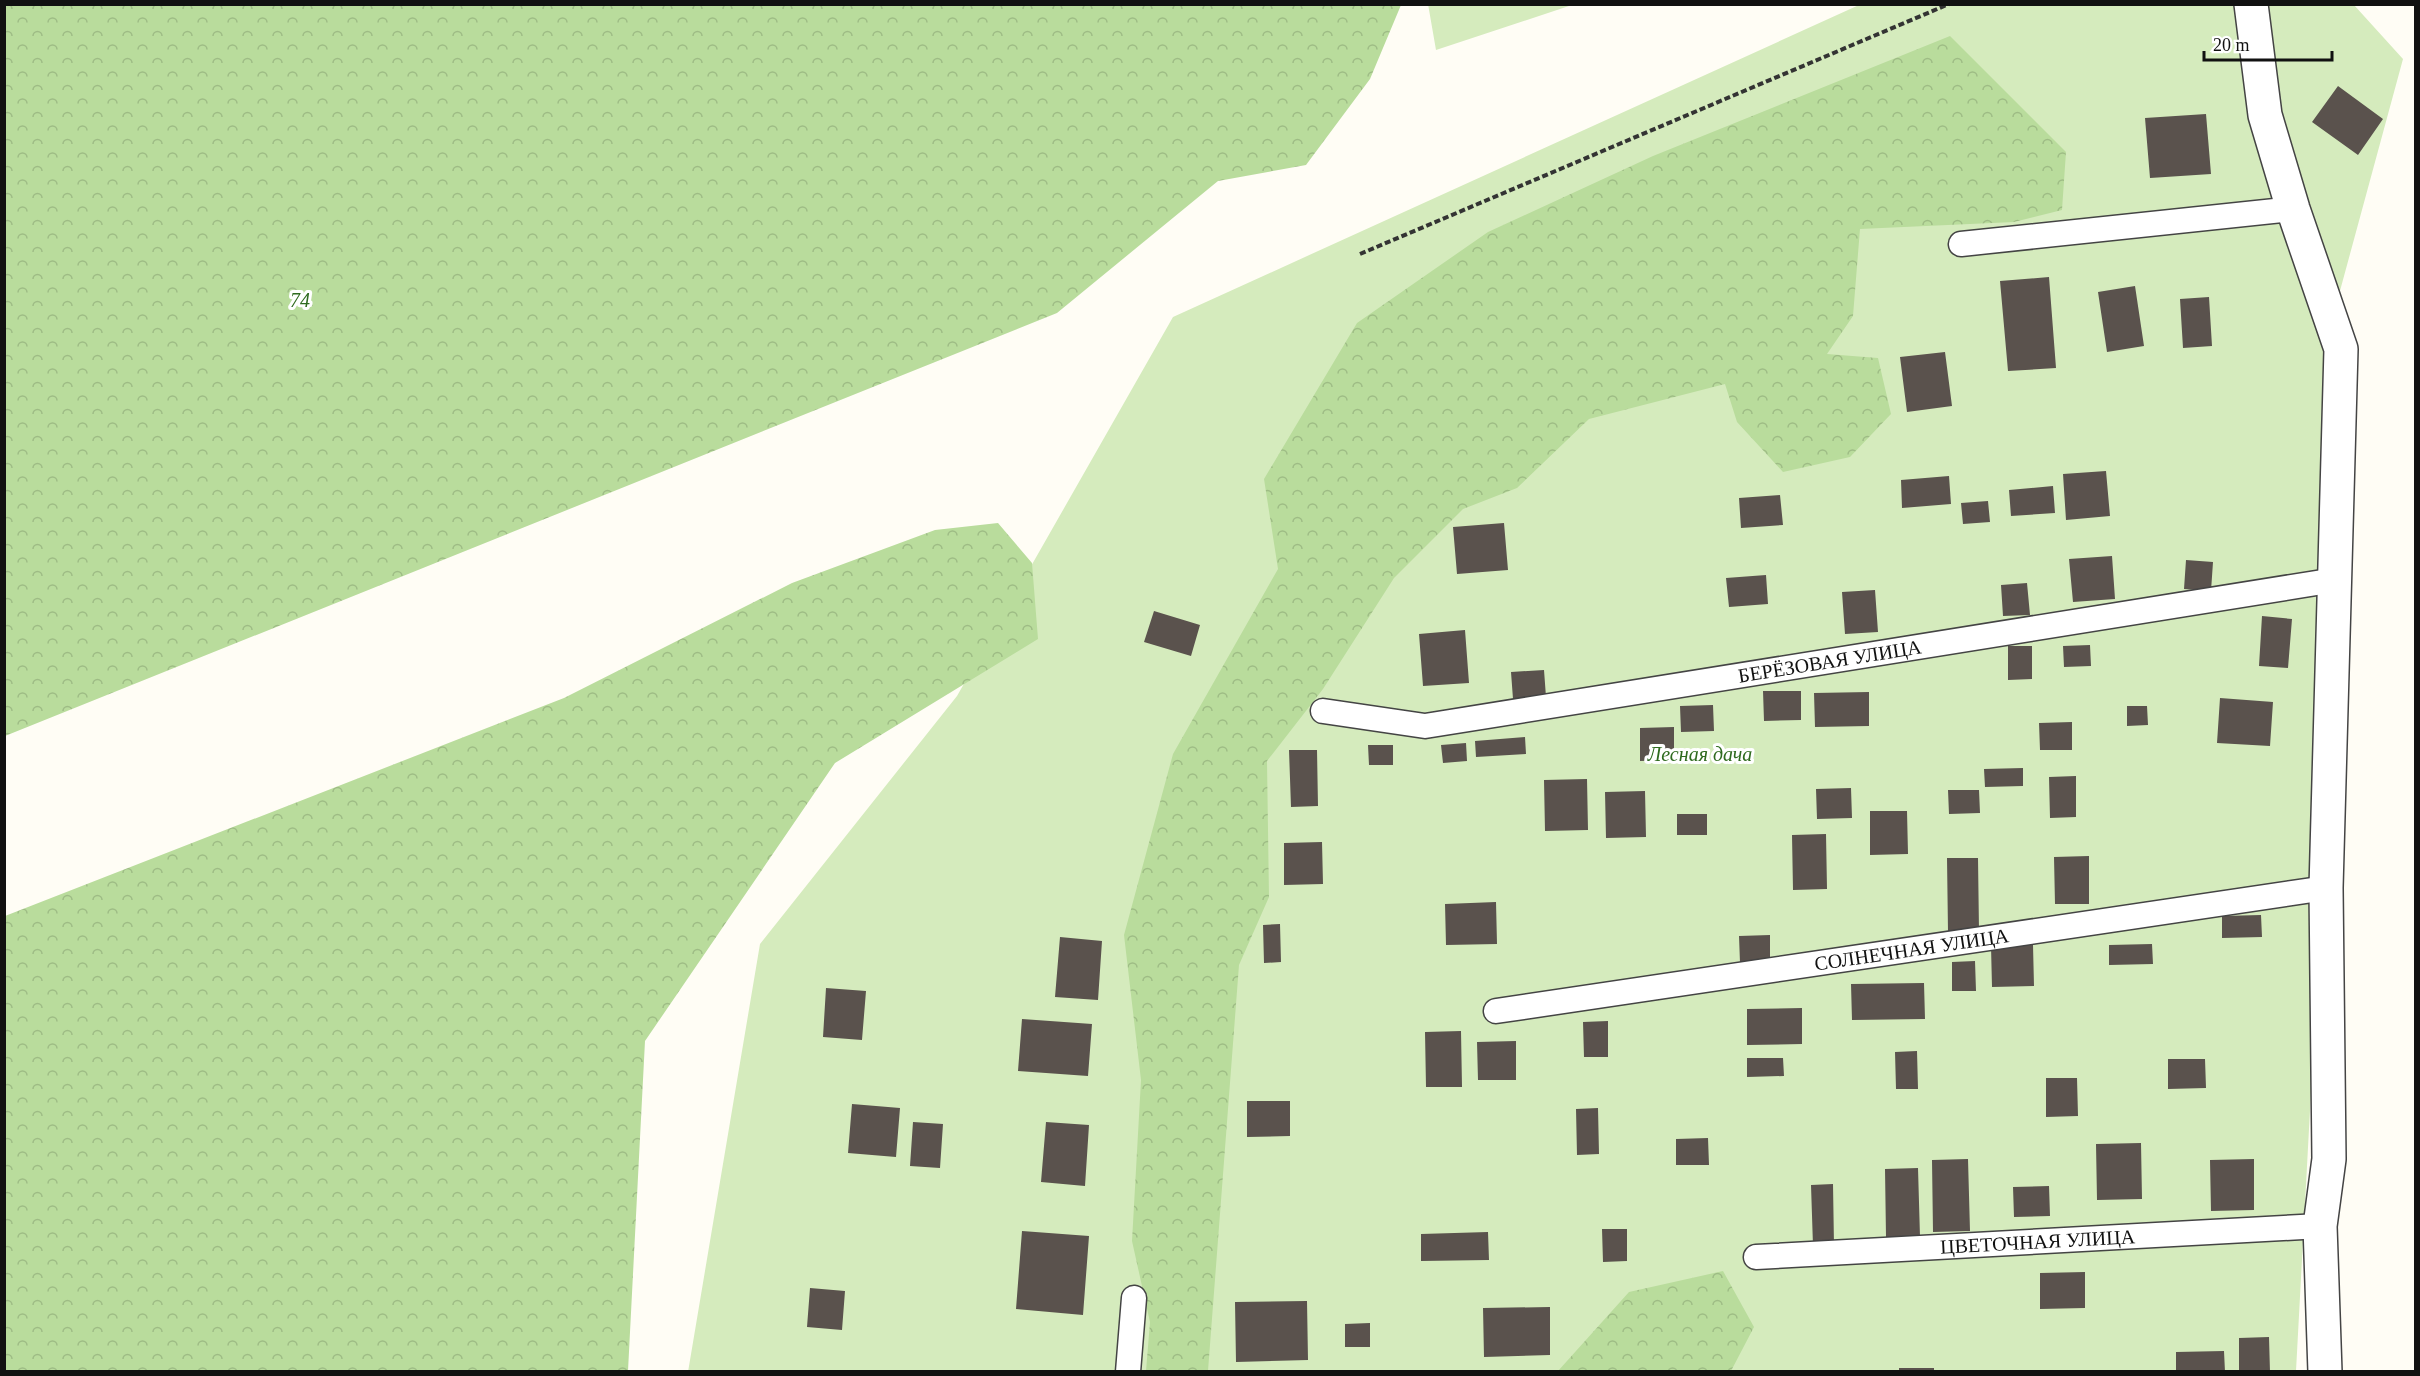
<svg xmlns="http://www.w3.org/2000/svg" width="2420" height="1376" font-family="Georgia,serif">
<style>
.grass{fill:#d5ebbd}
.forest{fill:url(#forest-crowns)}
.building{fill:#5a524d}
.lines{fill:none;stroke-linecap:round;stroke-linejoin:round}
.service-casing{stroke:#444;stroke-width:27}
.minor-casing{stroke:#444;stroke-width:36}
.path{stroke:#333;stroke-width:4;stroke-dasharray:6 3;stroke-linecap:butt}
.service{stroke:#fff;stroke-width:24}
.minor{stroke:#fff;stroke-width:33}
.labels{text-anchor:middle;stroke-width:6;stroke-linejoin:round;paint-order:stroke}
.park-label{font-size:20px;font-style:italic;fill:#2f6b1f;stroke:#fff}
.street-label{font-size:20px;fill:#111;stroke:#fff}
</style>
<defs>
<pattern id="forest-crowns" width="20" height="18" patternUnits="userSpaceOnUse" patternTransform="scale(1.5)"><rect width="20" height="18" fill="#b9dc9c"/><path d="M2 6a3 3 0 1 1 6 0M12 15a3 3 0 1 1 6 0" fill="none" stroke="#9ebc85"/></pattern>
</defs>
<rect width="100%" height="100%" fill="#fffdf5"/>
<path class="grass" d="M1428 4H1572V5L1436 50Z
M1859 5H2354L2403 59 2325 346 2312 1073 2296 1371 688 1372 760 944 957 696 1173 317Z"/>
<path class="forest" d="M5 4H1401V5L1370 79 1306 165 1218 181 1057 313 5 736Z
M1950 36 2066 152 2062 210 2014 222 1860 229 1853 316 1827 354 1878 358 1891 414 1850 457 1783 472 1737 422 1725 384 1589 419 1517 488 1463 509 1394 578 1323 689 1267 761 1269 897 1239 965 1208 1371H1146L1150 1322 1132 1241 1141 1080 1124 935 1173 754 1278 569 1264 479 1357 323 1488 232 1653 156Z
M998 523 1032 563 1038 639 835 763 645 1041 628 1371H5V916L564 698 792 583 935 530Z
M1723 1271 1754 1327 1731 1371H1558L1629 1292Z"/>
<path class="building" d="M2338 86 2383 119 2358 155 2312 122Z
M2206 114 2211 174 2150 178 2145 118Z
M2049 277 2056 368 2008 371 2000 281Z
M2135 286 2144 346 2107 352 2098 292Z
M2209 297 2212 346 2183 348 2180 299Z
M1945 352 1952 406 1907 412 1900 357Z
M2106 471 2110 516 2066 520 2063 474Z
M1949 476 1951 504 1902 508 1901 480Z
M2053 486 2055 513 2011 516 2009 490Z
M1780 495 1783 525 1741 528 1739 498Z
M1988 501 1990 522 1963 524 1961 503Z
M1504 523 1508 570 1457 574 1453 527Z
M2112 556 2115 599 2073 602 2069 559Z
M2186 560 2213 562 2211 591 2184 589Z
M1766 575 1768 604 1729 607 1726 578Z
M2027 583 2030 615 2003 616 2001 585Z
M1875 590 1878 632 1845 634 1842 592Z
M1154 611 1200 625 1191 656 1144 642Z
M2262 616 2292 619 2288 668 2259 666Z
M1465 630 1469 683 1423 686 1419 634Z
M2090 645 2091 666 2064 667 2063 646Z
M2008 646H2032V679L2008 680Z
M1544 670 1546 697 1513 699 1511 672Z
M1763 691H1801V720L1764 721Z
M1869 692V726L1815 727 1814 693Z
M2220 698 2273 702 2270 746 2217 743Z
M1713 705 1714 731 1681 732 1680 706Z
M2127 706H2147L2148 725 2127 726Z
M2072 722V750H2040L2039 723Z
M1674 727V760L1640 761V728Z
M1525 737 1526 754 1476 757 1475 741Z
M1466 743 1467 761 1443 763 1441 745Z
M1368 745H1393V765H1369Z
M1289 750H1317L1318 806 1291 807Z
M2023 768V786L1985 787 1984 769Z
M2076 776V817L2050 818 2049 777Z
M1587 779 1588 830 1545 831 1544 780Z
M1851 788 1852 818 1817 819 1816 789Z
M1948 790H1979L1980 813 1949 814Z
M1645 791 1646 837 1606 838 1605 792Z
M1870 811H1907L1908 854 1870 855Z
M1677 814H1707V835H1677Z
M1826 834 1827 889 1793 890 1792 835Z
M1322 842 1323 884 1284 885V843Z
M2089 856V904H2055L2054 857Z
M1947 858H1978L1979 931 1948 932Z
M1496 902 1497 944 1446 945 1445 904Z
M2261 915 2262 937 2222 938V916Z
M1280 924 1281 962 1264 963 1263 925Z
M1770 935V963H1740L1739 936Z
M1060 937 1102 941 1098 1000 1055 997Z
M2152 944 2153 964 2109 965V945Z
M2033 945 2034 986 1992 987 1991 946Z
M1975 961 1976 991H1952V962Z
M1924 983 1925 1019 1852 1020 1851 984Z
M826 988 866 991 862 1040 823 1037Z
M1802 1008V1044L1747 1045V1009Z
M1022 1019 1092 1024 1088 1076 1018 1071Z
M1608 1021V1057H1584L1583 1022Z
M1461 1031 1462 1087H1426L1425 1032Z
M1516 1041V1080H1478L1477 1042Z
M1917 1051 1918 1089H1896L1895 1052Z
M1747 1058H1783L1784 1076 1747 1077Z
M2168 1059H2205L2206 1088 2168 1089Z
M2046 1078H2077L2078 1116 2046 1117Z
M1247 1101H1290V1136L1247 1137Z
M852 1104 900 1108 896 1157 848 1153Z
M1598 1108 1599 1154 1577 1155 1576 1109Z
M913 1122 943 1124 940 1168 910 1166Z
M1046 1122 1089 1125 1085 1186 1041 1182Z
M1708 1138 1709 1165H1676V1139Z
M2141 1143 2142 1199 2097 1200 2096 1144Z
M1968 1159 1970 1231 1933 1232 1932 1160Z
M2254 1159V1210L2211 1211 2210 1160Z
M1918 1168 1920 1237H1886L1885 1169Z
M1833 1184 1834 1246H1813L1811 1185Z
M2049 1186 2050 1216 2014 1217 2013 1187Z
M1602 1229H1627V1261L1603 1262Z
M1022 1231 1089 1236 1083 1315 1016 1309Z
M1488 1232 1489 1260 1421 1261V1234Z
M2085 1272V1308L2040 1309V1273Z
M810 1288 845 1291 842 1330 807 1327Z
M1307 1301 1308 1360 1236 1362 1235 1302Z
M1550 1307V1355L1484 1357 1483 1308Z
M1370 1323V1347H1345V1324Z
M2269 1337 2270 1372H2239V1338Z
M2224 1351 2225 1372H2176V1352Z
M1899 1368H1934V1372H1899Z"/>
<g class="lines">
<g class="service-casing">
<g id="service">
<path d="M1961 244 2293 209"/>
<path id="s1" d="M1323 711 1425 726 2335 580"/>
<path id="s2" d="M1496 1011 2326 888"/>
<path id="s3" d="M1756 1257 2320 1226"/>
<path d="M1128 1372 1134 1298"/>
</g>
</g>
<g class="minor-casing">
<path id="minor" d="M2251 4 2265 115 2293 209 2341 349 2326 888 2329 1159 2320 1226 2325 1372"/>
</g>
<path class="path" d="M1360 254 1949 4"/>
<use href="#service" class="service"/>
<use href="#minor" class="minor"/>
</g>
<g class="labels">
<g class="park-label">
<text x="300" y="307">74</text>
<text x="1700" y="761">Лесная дача</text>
</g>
<g class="street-label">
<text dy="7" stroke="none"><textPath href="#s1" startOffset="513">БЕРЁЗОВАЯ УЛИЦА</textPath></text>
<text dy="7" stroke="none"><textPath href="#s2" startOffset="420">СОЛНЕЧНАЯ УЛИЦА</textPath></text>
<text dy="7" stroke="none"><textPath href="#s3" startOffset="282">ЦВЕТОЧНАЯ УЛИЦА</textPath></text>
</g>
</g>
<rect width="2420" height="1376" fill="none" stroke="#111111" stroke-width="12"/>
<path d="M2204 51v9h128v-9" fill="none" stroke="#111111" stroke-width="3"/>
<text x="2213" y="51" font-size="18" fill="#111111" stroke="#ffffff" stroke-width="4.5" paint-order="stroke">20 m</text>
</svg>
